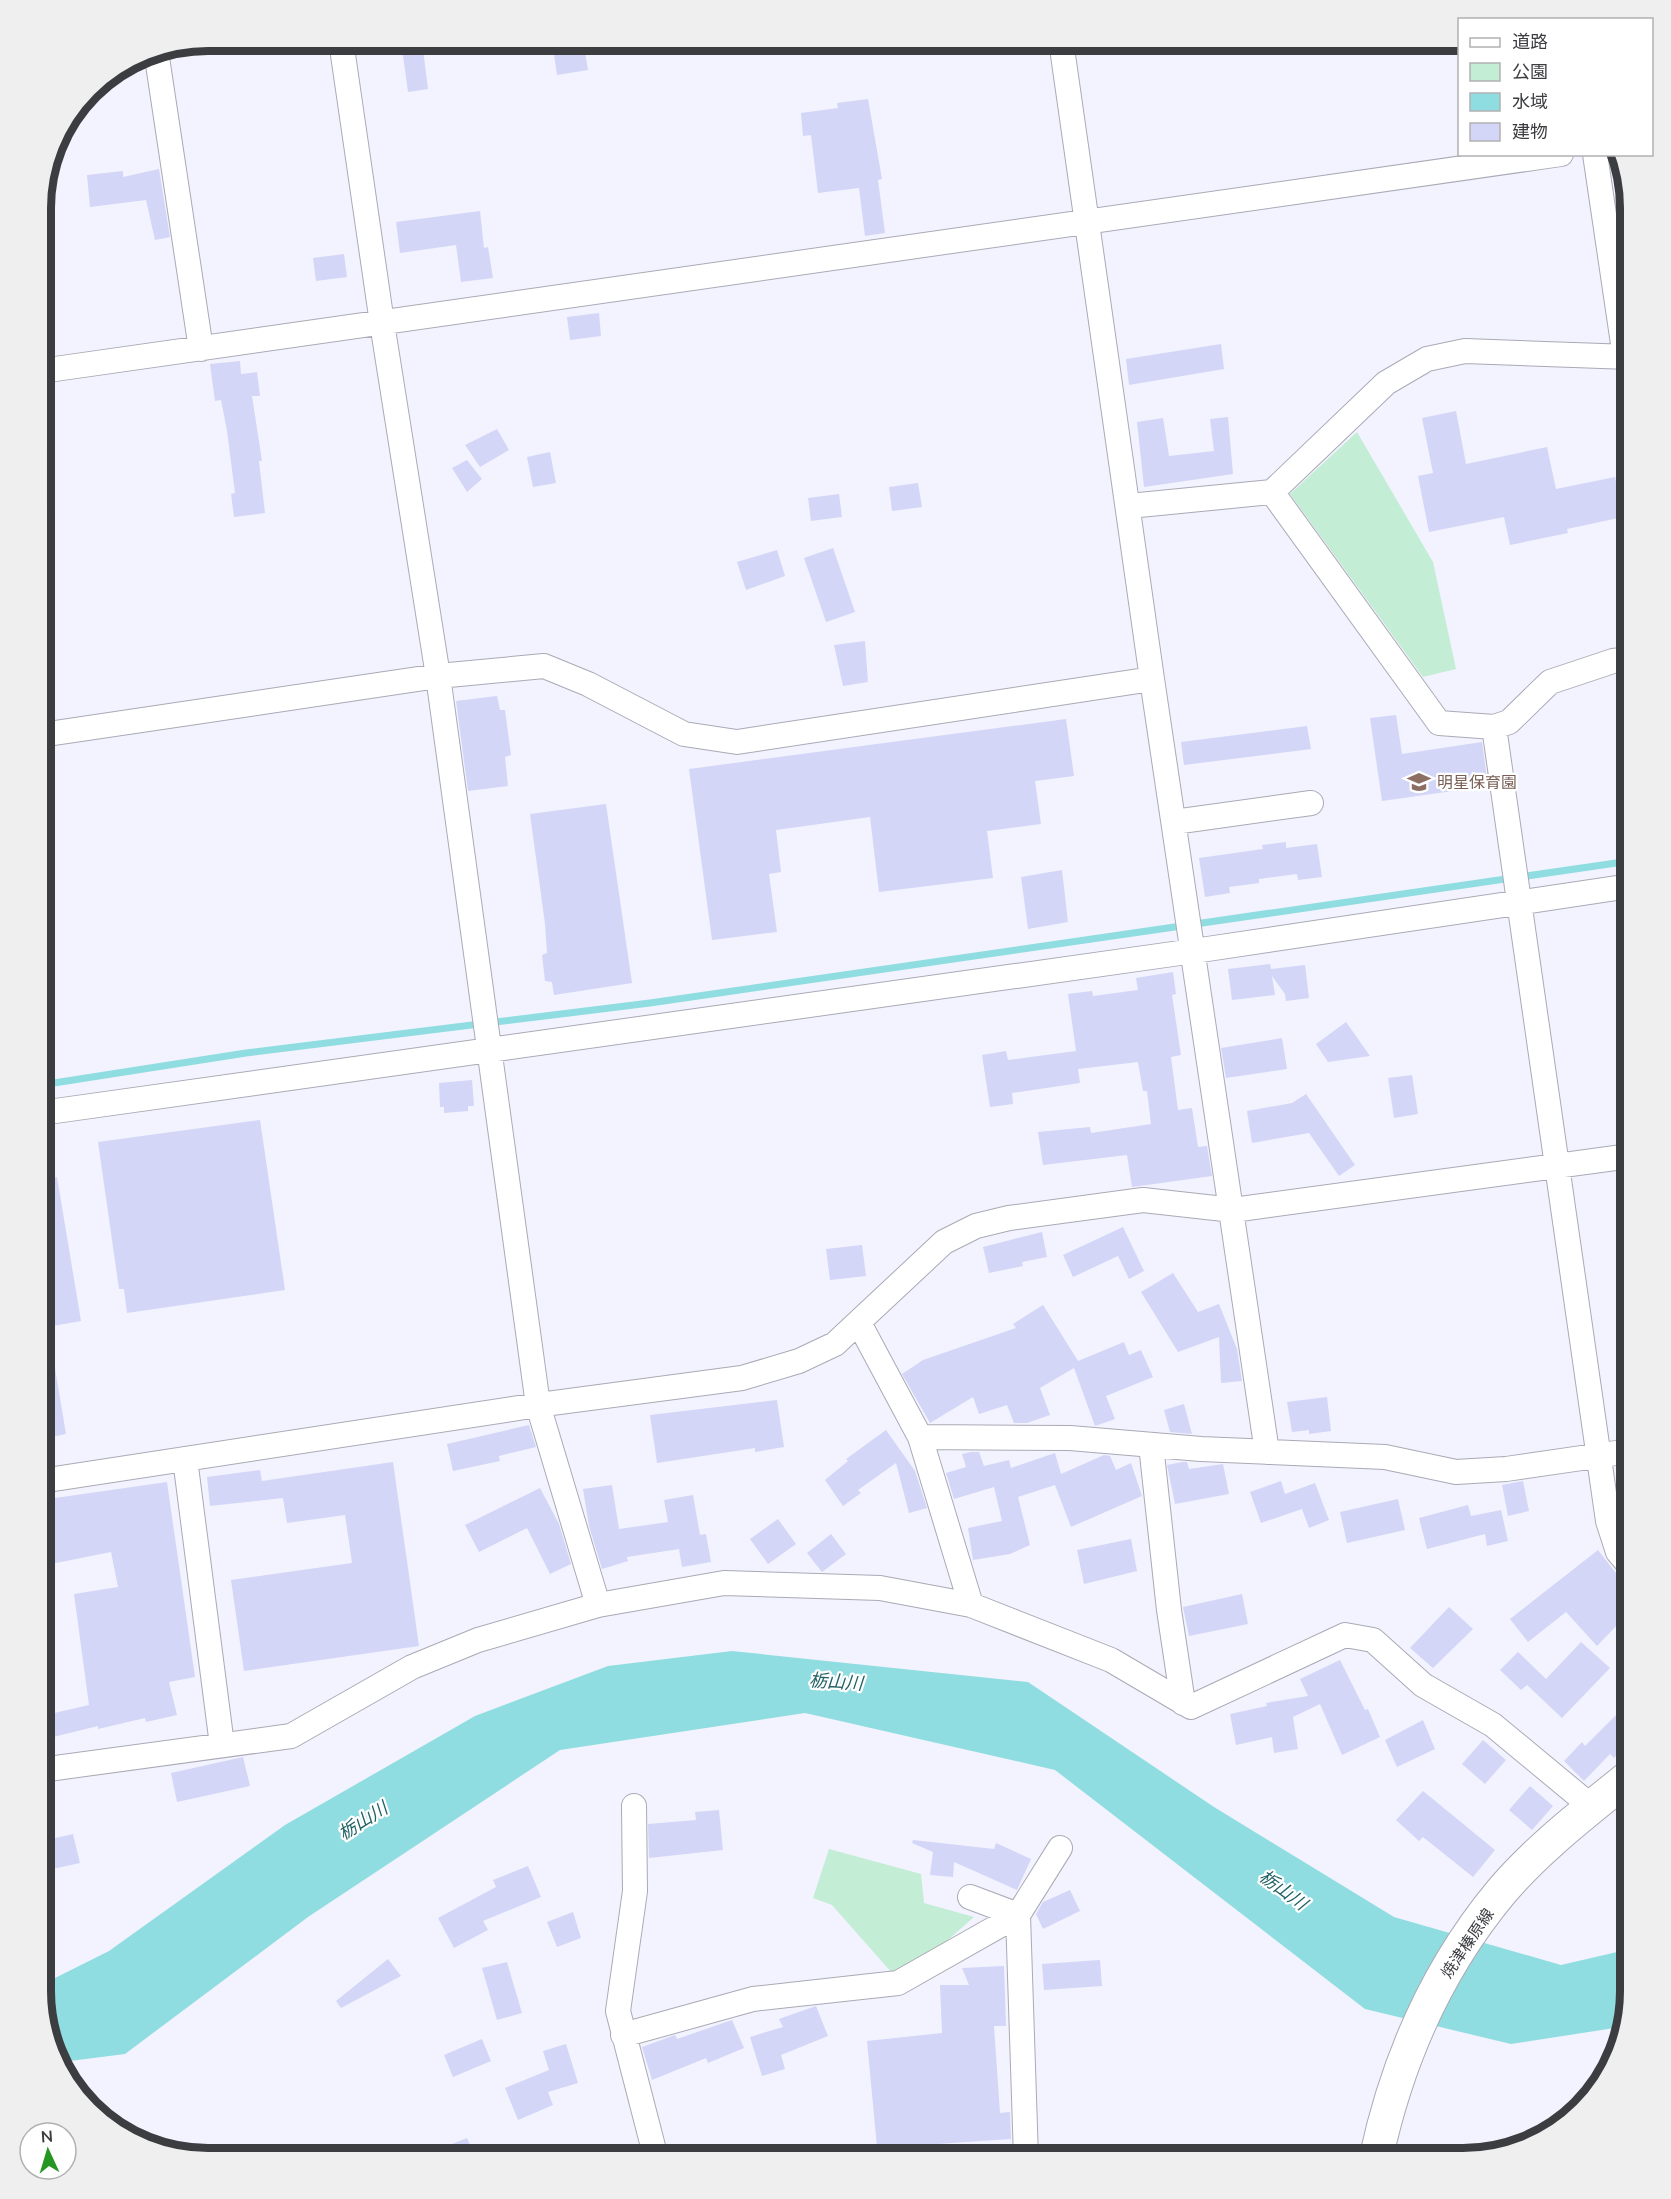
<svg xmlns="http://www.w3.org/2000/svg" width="1671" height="2199" font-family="Mulish,'Noto Sans JP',sans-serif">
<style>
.green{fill:#c3edd5}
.water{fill:#90dde1}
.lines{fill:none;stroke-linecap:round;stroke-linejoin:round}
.stream{stroke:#90dde1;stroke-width:7}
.building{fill:#d3d6f7}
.minor-casing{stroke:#a9aab5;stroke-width:26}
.primary-casing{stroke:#a9aab5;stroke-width:35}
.minor{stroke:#fff;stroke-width:24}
.primary{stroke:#fff;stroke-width:33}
.labels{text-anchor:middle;stroke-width:4.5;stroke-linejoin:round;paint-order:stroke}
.education-label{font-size:16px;fill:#785e54;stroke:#fff;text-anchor:start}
.street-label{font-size:16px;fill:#3c3d41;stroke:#fff}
.water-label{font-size:18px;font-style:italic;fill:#226265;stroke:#fff}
.rim{fill:none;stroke:#3c3d41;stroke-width:8}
</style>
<rect width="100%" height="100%" fill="#f2f3fe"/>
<path class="green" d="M1357 432 1433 562 1456 669 1423 677 1290 494Z
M829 1849 921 1874 924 1903 974 1917 900 1982 832 1905 813 1898Z"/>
<path class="water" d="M732 1651 1028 1682 1214 1807 1394 1917 1561 1965 1630 1949V1991L1621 2027 1511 2044 1365 2009 1055 1770 805 1713 560 1750 308 1917 125 2054 62 2062 41 1985 109 1951 285 1825 475 1716 608 1666Z"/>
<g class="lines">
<path class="stream" d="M41 1085 246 1053 650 1003 1630 861"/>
</g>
<path class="building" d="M401 41H422L428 89 408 92Z
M552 41H583L588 70 557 75Z
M868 99 882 179 878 180 885 233 865 236 859 188 818 193 811 135 803 136 801 113 838 108 837 103Z
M159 169 170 237 155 240 146 200 90 207 87 175 123 171V177Z
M480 211 484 248 488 247 493 278 461 282 456 245 400 253 396 222Z
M344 254 347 277 316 281 313 258Z
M599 313 601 336 570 340 567 317Z
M1221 344 1224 369 1129 385 1126 359Z
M240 361 241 374 257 372 260 396H252L262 461H259L265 513 234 517 231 494 235 493 227 431 221 400 215 401 210 364Z
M1456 411 1466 464 1547 447 1556 489 1615 477 1623 517 1567 529 1568 533 1510 545 1504 517 1429 532 1418 476 1433 473 1422 418Z
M1228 417 1233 474 1144 487 1137 422 1163 418 1169 456 1214 451 1210 419Z
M497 429 509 450 480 467 465 445Z
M550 452 556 483 533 487 527 457Z
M467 460 482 479 467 492 452 468Z
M918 483 922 507 892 511 889 487Z
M839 494 842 517 811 521 808 498Z
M833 548 855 612 826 622 804 558Z
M777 550 785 576 746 590 737 562Z
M865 641 868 682 843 686 834 645Z
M497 696 500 710H505L511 755 505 757 508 786 468 791 456 701Z
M1396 715 1402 754 1482 742 1488 786 1382 801 1370 718Z
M1066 719 1074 776 1035 781 1041 824 987 831 993 878 879 892 870 817 776 830 781 872 769 874 777 932 712 940 689 769Z
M1307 726 1311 749 1184 765 1181 742Z
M606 804 632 983 554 995 552 982 545 981 542 955 547 953 545 924 530 814Z
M1286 842V848L1317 844 1322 877 1298 880 1297 874 1259 879V883L1229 887 1230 893 1205 897 1199 858 1263 849 1262 845Z
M1062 870 1068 922 1028 929 1021 877Z
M1270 964 1271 969 1305 965 1309 998 1286 1001 1285 994 1272 976 1275 995 1232 1000 1228 969Z
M1173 972 1176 994 1172 995 1181 1055 1171 1057 1178 1110 1192 1108 1198 1147 1207 1146 1212 1176 1132 1187 1127 1155 1043 1165 1038 1132 1090 1127 1091 1133 1151 1124 1147 1091H1143L1138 1062 1078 1069 1080 1083 1012 1093 1013 1104 990 1107 982 1055 1006 1051 1008 1060 1076 1051 1068 994 1092 991 1093 996 1138 990 1136 978Z
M1346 1022 1370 1056 1328 1062 1316 1044Z
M1282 1038 1287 1069 1226 1078 1221 1048Z
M1412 1075 1418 1114 1394 1118 1388 1078Z
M472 1080 474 1106H468V1111L444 1113V1107H440L439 1083Z
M1306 1094 1355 1165 1339 1176 1309 1133 1252 1143 1247 1111 1292 1103Z
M260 1120 285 1290 127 1313 124 1289H119L98 1142Z
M57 1177 81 1321 41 1328V1180Z
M1123 1227 1144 1271 1129 1279 1118 1256 1073 1277 1063 1255Z
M1042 1232 1047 1257 1022 1262 1023 1266 989 1273 983 1247Z
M862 1245 866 1276 830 1280 826 1249Z
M1173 1273 1198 1312 1219 1304 1237 1349 1242 1381 1221 1383 1219 1337 1178 1352 1141 1292Z
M1043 1305 1078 1361 1124 1342 1129 1355 1141 1350 1153 1377 1106 1396 1115 1419 1095 1426 1074 1368 1040 1388 1050 1415 1027 1423H1014L1007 1405 979 1414 973 1397 930 1423 902 1374 923 1360 1016 1328 1013 1324Z
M50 1338 66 1434 41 1439V1339Z
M1327 1397 1331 1431 1309 1434V1430L1292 1432 1287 1402Z
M777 1400 784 1447 755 1452V1448L657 1463 650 1415Z
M1184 1404 1192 1434 1170 1432 1164 1410Z
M529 1425 536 1447 499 1456 500 1461 453 1471 447 1444Z
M886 1430 915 1471 927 1508 909 1513 896 1463 858 1490 861 1493 843 1506 825 1480 848 1461 846 1459Z
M971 1452H979L984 1466 1009 1460 1011 1468 1055 1453 1061 1474 1104 1455 1110 1456 1116 1470 1131 1463 1142 1496 1071 1527 1055 1485 1018 1497 1030 1545 1010 1554 973 1560 968 1528 1002 1521 994 1487 954 1499 946 1473 966 1467 962 1454Z
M393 1462 419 1646 244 1671 231 1580 352 1563 345 1515 287 1523 283 1498 210 1506 207 1477 260 1470 262 1481Z
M1182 1462H1187L1189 1469 1223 1464 1229 1494 1175 1504 1167 1465Z
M1281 1481 1285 1494 1315 1483 1329 1520 1309 1528 1302 1509 1261 1523 1250 1492Z
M1523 1481 1529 1511 1508 1516 1502 1485Z
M167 1482 195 1677 169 1682 177 1715 146 1722 145 1718 98 1729V1726L45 1739 41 1716 89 1705 74 1594 118 1587 111 1552 41 1566V1500Z
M612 1485 619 1529 668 1522 664 1500 693 1495 700 1535 706 1534 711 1562 682 1567 679 1549 627 1557 628 1561 602 1569 589 1526 583 1489Z
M540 1488 559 1524 571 1564 550 1574 527 1528 479 1552 465 1525Z
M1398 1499 1405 1530 1347 1543 1340 1512Z
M1468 1505 1471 1516 1501 1510 1508 1541 1487 1546 1485 1534 1427 1549 1419 1518Z
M778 1519 796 1544 768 1564 750 1539Z
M831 1534 846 1554 822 1572 807 1553Z
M1131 1539 1137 1571 1084 1584 1077 1550Z
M1598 1550 1630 1591V1631L1621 1621 1597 1646 1566 1612 1528 1642 1510 1619Z
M1242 1594 1248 1624 1189 1636 1183 1607Z
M1449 1607 1473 1629 1433 1668 1410 1648Z
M1581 1642 1610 1668 1562 1718 1527 1685 1521 1690 1500 1670 1518 1652 1546 1679Z
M1340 1660 1365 1710 1368 1709 1380 1737 1342 1755 1320 1704 1293 1717 1298 1749 1274 1753 1272 1737 1236 1745 1230 1714 1267 1706 1266 1703 1308 1696 1300 1679Z
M1630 1701V1741L1614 1758 1610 1754 1584 1781 1564 1761 1582 1742 1585 1746Z
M1423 1720 1435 1749 1397 1767 1385 1740Z
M1483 1740 1506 1760 1485 1784 1462 1764Z
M243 1757 250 1786 177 1802 171 1773Z
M1530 1786 1553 1806 1532 1830 1509 1810Z
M1423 1791 1495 1850 1473 1877 1423 1837 1419 1841 1396 1820Z
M719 1810 723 1850 649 1858 648 1824 696 1820 695 1812Z
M73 1834 80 1863 48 1870 42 1841Z
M913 1840 994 1849 996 1843 1031 1859 1017 1890 954 1862 953 1877 930 1875 933 1852 912 1843Z
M528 1866 541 1897 483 1921 488 1930 454 1948 438 1918 496 1887 493 1880Z
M1070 1890 1080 1911 1043 1929 1036 1914 1043 1902Z
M573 1912 581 1938 557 1947 547 1922Z
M388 1959 401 1976 341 2008 336 2001Z
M1100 1960 1102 1986 1044 1990 1042 1964Z
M507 1962 522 2013 497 2020 482 1968Z
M1004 1966 1006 2026H994L1000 2113 1010 2112 1011 2139 923 2145 924 2158H878L867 2041 942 2033 940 1985H969L962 1968Z
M816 2006 828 2036 781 2055 785 2069 762 2076 750 2037 783 2027 779 2019Z
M732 2020 744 2048 708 2063 706 2058 652 2080 642 2047 675 2035 677 2039Z
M482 2039 491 2061 453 2077 444 2055Z
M566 2044 578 2083 548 2092 553 2105 518 2120 505 2088 549 2070 543 2051Z
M467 2138 476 2158H418Z"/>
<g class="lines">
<g class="minor-casing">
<path id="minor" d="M341 41 382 323 438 676 538 1405 598 1605
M1061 41 1152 679 1267 1452
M156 51 201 349
M1595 154 1625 357
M41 371 1561 154
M1272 492 1439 723 1494 727 1509 722 1550 682 1613 661 1630 659
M1129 506 1272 492 1386 383 1427 359 1465 351 1630 357
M1494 727 1608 1521 1618 1552 1630 1566
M41 735 438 676 544 666 588 684 684 734 737 742 1152 679
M1174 822 1311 803
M41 1113 1194 951 1630 886
M859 1323 920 1437 971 1605
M920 1437 1070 1438 1201 1449 1385 1457 1456 1472 1506 1469 1630 1451
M1151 1445 1169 1610 1183 1703
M185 1459 222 1745
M41 1481 538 1405 742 1378 799 1361 835 1344 944 1242 976 1226 1009 1218 1143 1200 1233 1210 1630 1156
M41 1770 291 1736 412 1667 478 1640 598 1605 724 1583 880 1588 971 1605 1111 1660 1191 1707 1345 1635 1373 1640 1423 1685 1493 1725 1592 1807
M634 1806 635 1891 618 2011 656 2158
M970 1897 1018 1915 1026 2158
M623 2035 753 1999 898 1983 1018 1915 1060 1848"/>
</g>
<g class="primary-casing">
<path id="primary" d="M1376 2158C1397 2061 1437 1969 1501 1892 1538 1848 1587 1811 1630 1776"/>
</g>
<use href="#minor" class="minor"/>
<use href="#primary" class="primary"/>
</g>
<defs>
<g id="school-bare" transform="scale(1.8)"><path d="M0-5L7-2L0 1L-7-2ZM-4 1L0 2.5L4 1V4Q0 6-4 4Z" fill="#8d6e63" stroke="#fff" stroke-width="2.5" paint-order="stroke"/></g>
</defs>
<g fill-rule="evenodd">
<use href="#school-bare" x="1419" y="782"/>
</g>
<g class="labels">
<g class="education-label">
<text x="1437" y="788">明星保育園</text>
</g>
<g class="street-label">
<text transform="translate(1467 1943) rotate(-56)" y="6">焼津榛原線</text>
</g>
<g class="water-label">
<text transform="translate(836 1682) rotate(4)" y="6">栃山川</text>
<text transform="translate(363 1821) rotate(-32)" y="6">栃山川</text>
<text transform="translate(1283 1890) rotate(36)" y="6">栃山川</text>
</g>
</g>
<path d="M0 0H1671V2199H0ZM208 51H1463A157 157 0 0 1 1620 208V1991A157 157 0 0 1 1463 2148H208A157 157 0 0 1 51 1991V208A157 157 0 0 1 208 51Z" fill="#efeff0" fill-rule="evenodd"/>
<path class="rim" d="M208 51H1463A157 157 0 0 1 1620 208V1991A157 157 0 0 1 1463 2148H208A157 157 0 0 1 51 1991V208A157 157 0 0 1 208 51Z"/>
<rect x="1458" y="18" width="195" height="138" fill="#ffffff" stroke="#b1b1b3" stroke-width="1.5"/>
<rect x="1470" y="38" width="30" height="9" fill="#ffffff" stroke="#b1b1b3" stroke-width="1.5"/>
<text x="1512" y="48" font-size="18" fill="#3c3d41">道路</text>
<rect x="1470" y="63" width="30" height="18" fill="#c3edd5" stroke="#b1b1b3" stroke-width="1.5"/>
<text x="1512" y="78" font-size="18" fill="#3c3d41">公園</text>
<rect x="1470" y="93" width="30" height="18" fill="#90dde1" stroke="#b1b1b3" stroke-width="1.5"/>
<text x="1512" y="108" font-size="18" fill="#3c3d41">水域</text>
<rect x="1470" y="123" width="30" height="18" fill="#d3d6f7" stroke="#b1b1b3" stroke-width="1.5"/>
<text x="1512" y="138" font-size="18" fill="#3c3d41">建物</text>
<g transform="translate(48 2151) rotate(356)"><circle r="28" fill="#ffffff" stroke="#b1b1b3" stroke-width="1.5"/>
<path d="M0-4.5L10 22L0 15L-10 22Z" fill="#269622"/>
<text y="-9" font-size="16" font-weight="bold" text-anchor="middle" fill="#3c3d41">N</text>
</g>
</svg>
